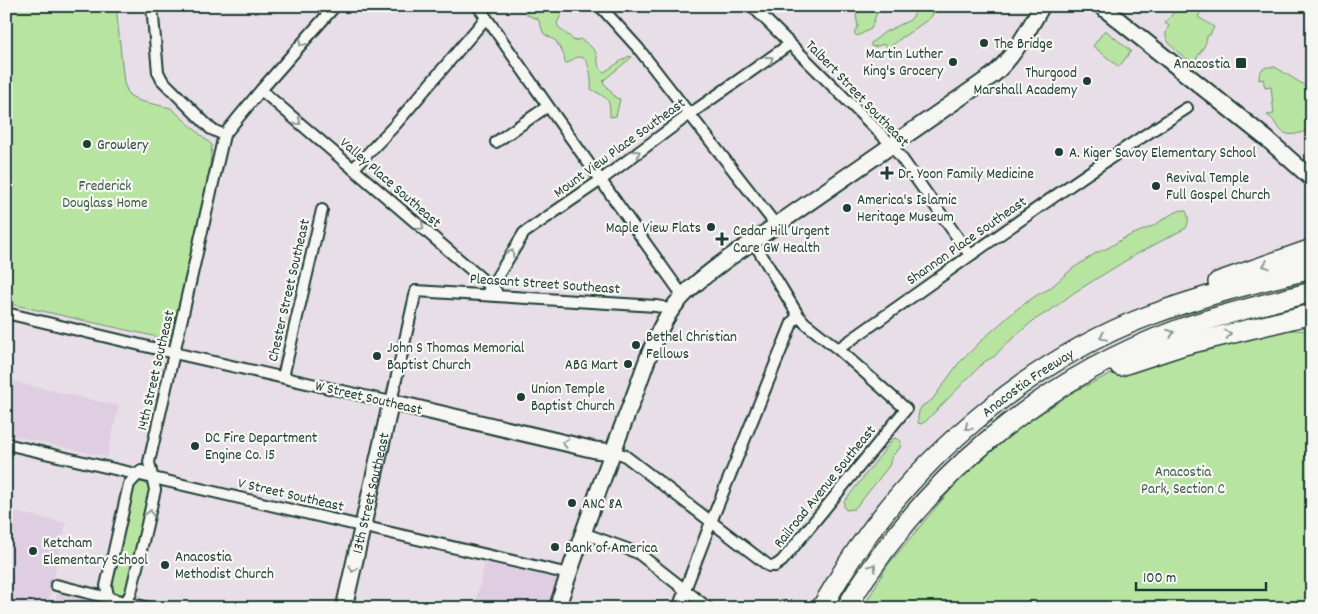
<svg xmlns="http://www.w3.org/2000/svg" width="1318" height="614" font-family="Dekko,sans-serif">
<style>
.built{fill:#dfcee1}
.green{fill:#b8e4a2;stroke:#6c906b}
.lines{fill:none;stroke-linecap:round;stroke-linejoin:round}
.minor-casing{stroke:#1f3d34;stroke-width:14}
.secondary-casing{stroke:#1f3d34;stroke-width:19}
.motorway-casing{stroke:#1f3d34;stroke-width:22}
.minor{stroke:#f6f6f2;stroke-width:10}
.secondary{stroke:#f6f6f2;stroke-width:15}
.motorway{stroke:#f6f6f2;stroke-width:19}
.oneway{stroke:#8a9a93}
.poi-dot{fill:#1f3d34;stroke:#f6f6f2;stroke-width:2}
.labels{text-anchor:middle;stroke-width:4.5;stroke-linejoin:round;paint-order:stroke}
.poi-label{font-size:15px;fill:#1f3d34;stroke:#f6f6f2;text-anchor:start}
.street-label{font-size:15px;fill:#1f3d34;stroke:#f6f6f2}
.park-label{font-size:15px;fill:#3e5e4a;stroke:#f6f6f2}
</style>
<rect width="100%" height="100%" fill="#e8dee8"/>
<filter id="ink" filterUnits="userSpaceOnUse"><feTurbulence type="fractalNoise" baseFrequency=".02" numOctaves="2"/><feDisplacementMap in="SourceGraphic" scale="10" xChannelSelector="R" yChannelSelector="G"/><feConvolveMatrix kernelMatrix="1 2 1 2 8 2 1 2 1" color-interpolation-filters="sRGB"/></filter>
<g filter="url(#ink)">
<path class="built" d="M6 380 119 406 107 457 6 434Z
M6 510 66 523 48 603 55 604 57 595 60 594 105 604 108 608H6Z
M485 562 555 579 557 580V585L549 608H474Z"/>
<path class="green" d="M14 6H116L124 83 129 95 140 101 171 108 212 145 209 174 171 340 6 303V49Z
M529 6H549L554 10 560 11 561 15 557 23C559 31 569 34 574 41L580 39C586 43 592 46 596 53 599 60 596 68 604 72 613 67 620 61 629 56L632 57 604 80 603 82 616 98 620 99 616 116 610 117C610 113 610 107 609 103 606 96 597 93 591 89 592 81 590 56 579 57 575 57 571 61 568 63H565L564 55 556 41 544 34 538 19 527 15V11Z
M860 6H879L871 29 857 36 854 33 858 26 856 16Z
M915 6H939L929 19 900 39 889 48H887L884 44 874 47 871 46V43L885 32 910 20 916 12Z
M1186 7 1193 8 1201 12 1198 17 1214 27 1210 35 1207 36C1207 45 1199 54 1194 62H1192C1188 60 1183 56 1179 53 1170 45 1161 37 1169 26L1165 23 1175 11Z
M1105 30 1131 51 1119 67 1093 46Z
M1267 67H1275L1312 90V128C1301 133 1287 140 1278 127 1272 120 1276 121 1267 115L1274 114 1271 87 1265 88 1263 79 1259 80C1259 73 1261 69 1267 67Z
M1181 210 1186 211C1189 216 1189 223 1186 228L1135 255 1075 292 1051 310 1034 320 1004 346 995 356 984 362 926 421 921 424 918 423V418L919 411 922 406 932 400 958 364 983 339 1017 309 1037 295 1049 289 1072 269 1096 253 1108 248 1124 238 1153 226 1170 215Z
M1275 329 1312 331V608H863L887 566 958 481 1014 432 1073 392 1148 356Z
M894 438 900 440 901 443 900 448 892 456 889 466 859 504 854 509 846 510 844 507V502Z
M141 482 147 484 150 489 127 590 122 594 115 593 112 591V584L133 490 136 485Z"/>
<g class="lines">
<g class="minor-casing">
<path id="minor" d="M152 6 158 72 162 80 211 129 224 135
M478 6 548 106 683 296
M600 6 638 48 776 225
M752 6 886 139 900 156 970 255
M261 90 496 291
M496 142 548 106
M353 169 395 125 486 18
M486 295 524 233 601 180 690 114 790 44
M6 313 174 353 391 402 416 291 656 306 662 307 670 311
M838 349C954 268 1067 184 1187 108
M283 377 322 210
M6 444 569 574
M612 452 624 455 769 566H775L782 561 906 409 838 349 805 323 798 315 753 241
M583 533 638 553 708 608
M56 585 150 608
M111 608 106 586 129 484 141 471
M119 608 126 602 131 593 155 490 149 462 224 135 261 90 335 6
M678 608 711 522 792 323 798 315"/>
</g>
<g class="secondary-casing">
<g id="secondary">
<path d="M1101 6 1267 139 1312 179"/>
<path id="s1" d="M344 608 391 402 595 450 612 452"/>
<path d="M557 608C581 538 606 468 633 399 644 370 653 338 670 312 684 291 706 275 726 260L993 75C1014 57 1028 30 1042 6"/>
</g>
</g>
<g class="motorway-casing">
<g id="motorway">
<path d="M1218 282 1312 249"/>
<path d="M1120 366 1184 345 1312 314"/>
<path id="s2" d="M821 608C834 588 845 566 859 547 927 449 1036 358 1148 316 1201 296 1257 282 1312 269"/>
<path d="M846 608C922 481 1038 381 1177 330 1221 314 1266 304 1312 292"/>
</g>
</g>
<use href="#minor" class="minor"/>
<use href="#secondary" class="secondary"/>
<use href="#motorway" class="motorway"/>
</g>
<defs><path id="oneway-chevron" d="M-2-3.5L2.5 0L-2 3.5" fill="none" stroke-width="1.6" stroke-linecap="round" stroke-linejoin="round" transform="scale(1.25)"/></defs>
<g class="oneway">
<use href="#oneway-chevron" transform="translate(302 43) rotate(131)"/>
<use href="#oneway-chevron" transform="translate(770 59) rotate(-36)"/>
<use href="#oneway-chevron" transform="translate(298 122) rotate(40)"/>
<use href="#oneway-chevron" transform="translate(637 153) rotate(-36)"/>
<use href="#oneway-chevron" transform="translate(421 227) rotate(40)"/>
<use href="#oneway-chevron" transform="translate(511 253) rotate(-60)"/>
<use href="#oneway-chevron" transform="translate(1266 265) rotate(161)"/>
<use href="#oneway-chevron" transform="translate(1171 333) rotate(-21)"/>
<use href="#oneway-chevron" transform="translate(1228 334) rotate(-14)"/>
<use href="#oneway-chevron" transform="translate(1103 337) rotate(154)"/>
<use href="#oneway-chevron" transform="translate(968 427) rotate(139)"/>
<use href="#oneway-chevron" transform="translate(565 443) rotate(-167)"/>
<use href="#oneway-chevron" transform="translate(150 513) rotate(-77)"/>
<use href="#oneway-chevron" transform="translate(873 567) rotate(-55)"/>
<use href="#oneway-chevron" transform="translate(353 569) rotate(103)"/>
</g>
</g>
<g class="poi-dot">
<circle cx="984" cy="43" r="5"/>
<circle cx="953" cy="62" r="5"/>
<rect x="1235" y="57" width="12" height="12" rx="2.5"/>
<circle cx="1087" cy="81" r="5"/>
<circle cx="87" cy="144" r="5"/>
<circle cx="1059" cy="152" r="5"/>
<path d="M884.5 165.5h5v5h5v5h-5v5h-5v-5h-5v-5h5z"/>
<circle cx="1156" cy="186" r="5"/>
<circle cx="847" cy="208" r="5"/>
<circle cx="711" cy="227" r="5"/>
<path d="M719.5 231.5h5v5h5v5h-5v5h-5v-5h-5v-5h5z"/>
<circle cx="636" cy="345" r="5"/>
<circle cx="377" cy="356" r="5"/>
<circle cx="628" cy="364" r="5"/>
<circle cx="521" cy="397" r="5"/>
<circle cx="195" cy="446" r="5"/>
<circle cx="572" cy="503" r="5"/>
<circle cx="555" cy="547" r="5"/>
<circle cx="33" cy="551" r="5"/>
<circle cx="165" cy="565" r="5"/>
</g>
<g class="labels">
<g class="poi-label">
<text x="994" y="48">The Bridge</text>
<text x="943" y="58" text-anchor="end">Martin Luther<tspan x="943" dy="17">King's Grocery</tspan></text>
<text x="1230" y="68" text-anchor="end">Anacostia</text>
<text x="1077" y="77" text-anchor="end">Thurgood<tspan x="1077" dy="17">Marshall Academy</tspan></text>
<text x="97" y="149">Growlery</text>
<text x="1069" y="157">A. Kiger Savoy Elementary School</text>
<text x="898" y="178">Dr. Yoon Family Medicine</text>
<text x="1166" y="182">Revival Temple<tspan x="1166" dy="17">Full Gospel Church</tspan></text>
<text x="857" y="204">America's Islamic<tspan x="857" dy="17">Heritage Museum</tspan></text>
<text x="701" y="232" text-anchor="end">Maple View Flats</text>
<text x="733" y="235">Cedar Hill Urgent<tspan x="733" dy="17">Care GW Health</tspan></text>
<text x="646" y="341">Bethel Christian<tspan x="646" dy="17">Fellows</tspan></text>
<text x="387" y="352">John S Thomas Memorial<tspan x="387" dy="17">Baptist Church</tspan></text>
<text x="618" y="369" text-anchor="end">ABG Mart</text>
<text x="531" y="393">Union Temple<tspan x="531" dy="17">Baptist Church</tspan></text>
<text x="205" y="442">DC Fire Department<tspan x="205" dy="17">Engine Co. 15</tspan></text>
<text x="582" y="508">ANC 8A</text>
<text x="43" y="547">Ketcham<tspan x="43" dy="17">Elementary School</tspan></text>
<text x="565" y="552">Bank of America</text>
<text x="175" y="561">Anacostia<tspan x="175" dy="17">Methodist Church</tspan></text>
</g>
<g class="street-label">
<text transform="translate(858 93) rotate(46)" y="5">Talbert Street Southeast</text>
<text transform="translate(619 147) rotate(-36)" y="5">Mount View Place Southeast</text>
<text transform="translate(391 182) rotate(41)" y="5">Valley Place Southeast</text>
<text transform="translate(966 240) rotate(-35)" y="5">Shannon Place Southeast</text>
<text transform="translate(545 283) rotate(4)" y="5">Pleasant Street Southeast</text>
<text transform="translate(288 290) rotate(-77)" y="5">Chester Street Southeast</text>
<text transform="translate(155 370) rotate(-77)" y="5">14th Street Southeast</text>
<text dy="5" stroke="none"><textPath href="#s2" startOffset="309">Anacostia Freeway</textPath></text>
<text transform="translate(369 397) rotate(13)" y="5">W Street Southeast</text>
<text transform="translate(824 486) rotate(-51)" y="5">Railroad Avenue Southeast</text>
<text dy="5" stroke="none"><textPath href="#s1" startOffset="118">13th Street Southeast</textPath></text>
<text transform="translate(291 494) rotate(13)" y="5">V Street Southeast</text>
</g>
<g class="park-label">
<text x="105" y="190">Frederick<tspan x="105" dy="17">Douglass Home</tspan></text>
<text x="1183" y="476">Anacostia<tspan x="1183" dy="17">Park, Section C</tspan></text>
</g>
</g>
<rect width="1318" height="614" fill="none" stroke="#f6f6f2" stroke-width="25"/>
<rect x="12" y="12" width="1293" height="589" fill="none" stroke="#1f3d34" stroke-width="2" filter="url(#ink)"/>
<path d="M1136 582v8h130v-8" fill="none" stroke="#1f3d34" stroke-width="2.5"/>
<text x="1143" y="582" font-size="15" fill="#1f3d34" stroke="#f6f6f2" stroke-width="4" paint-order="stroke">100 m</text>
</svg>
